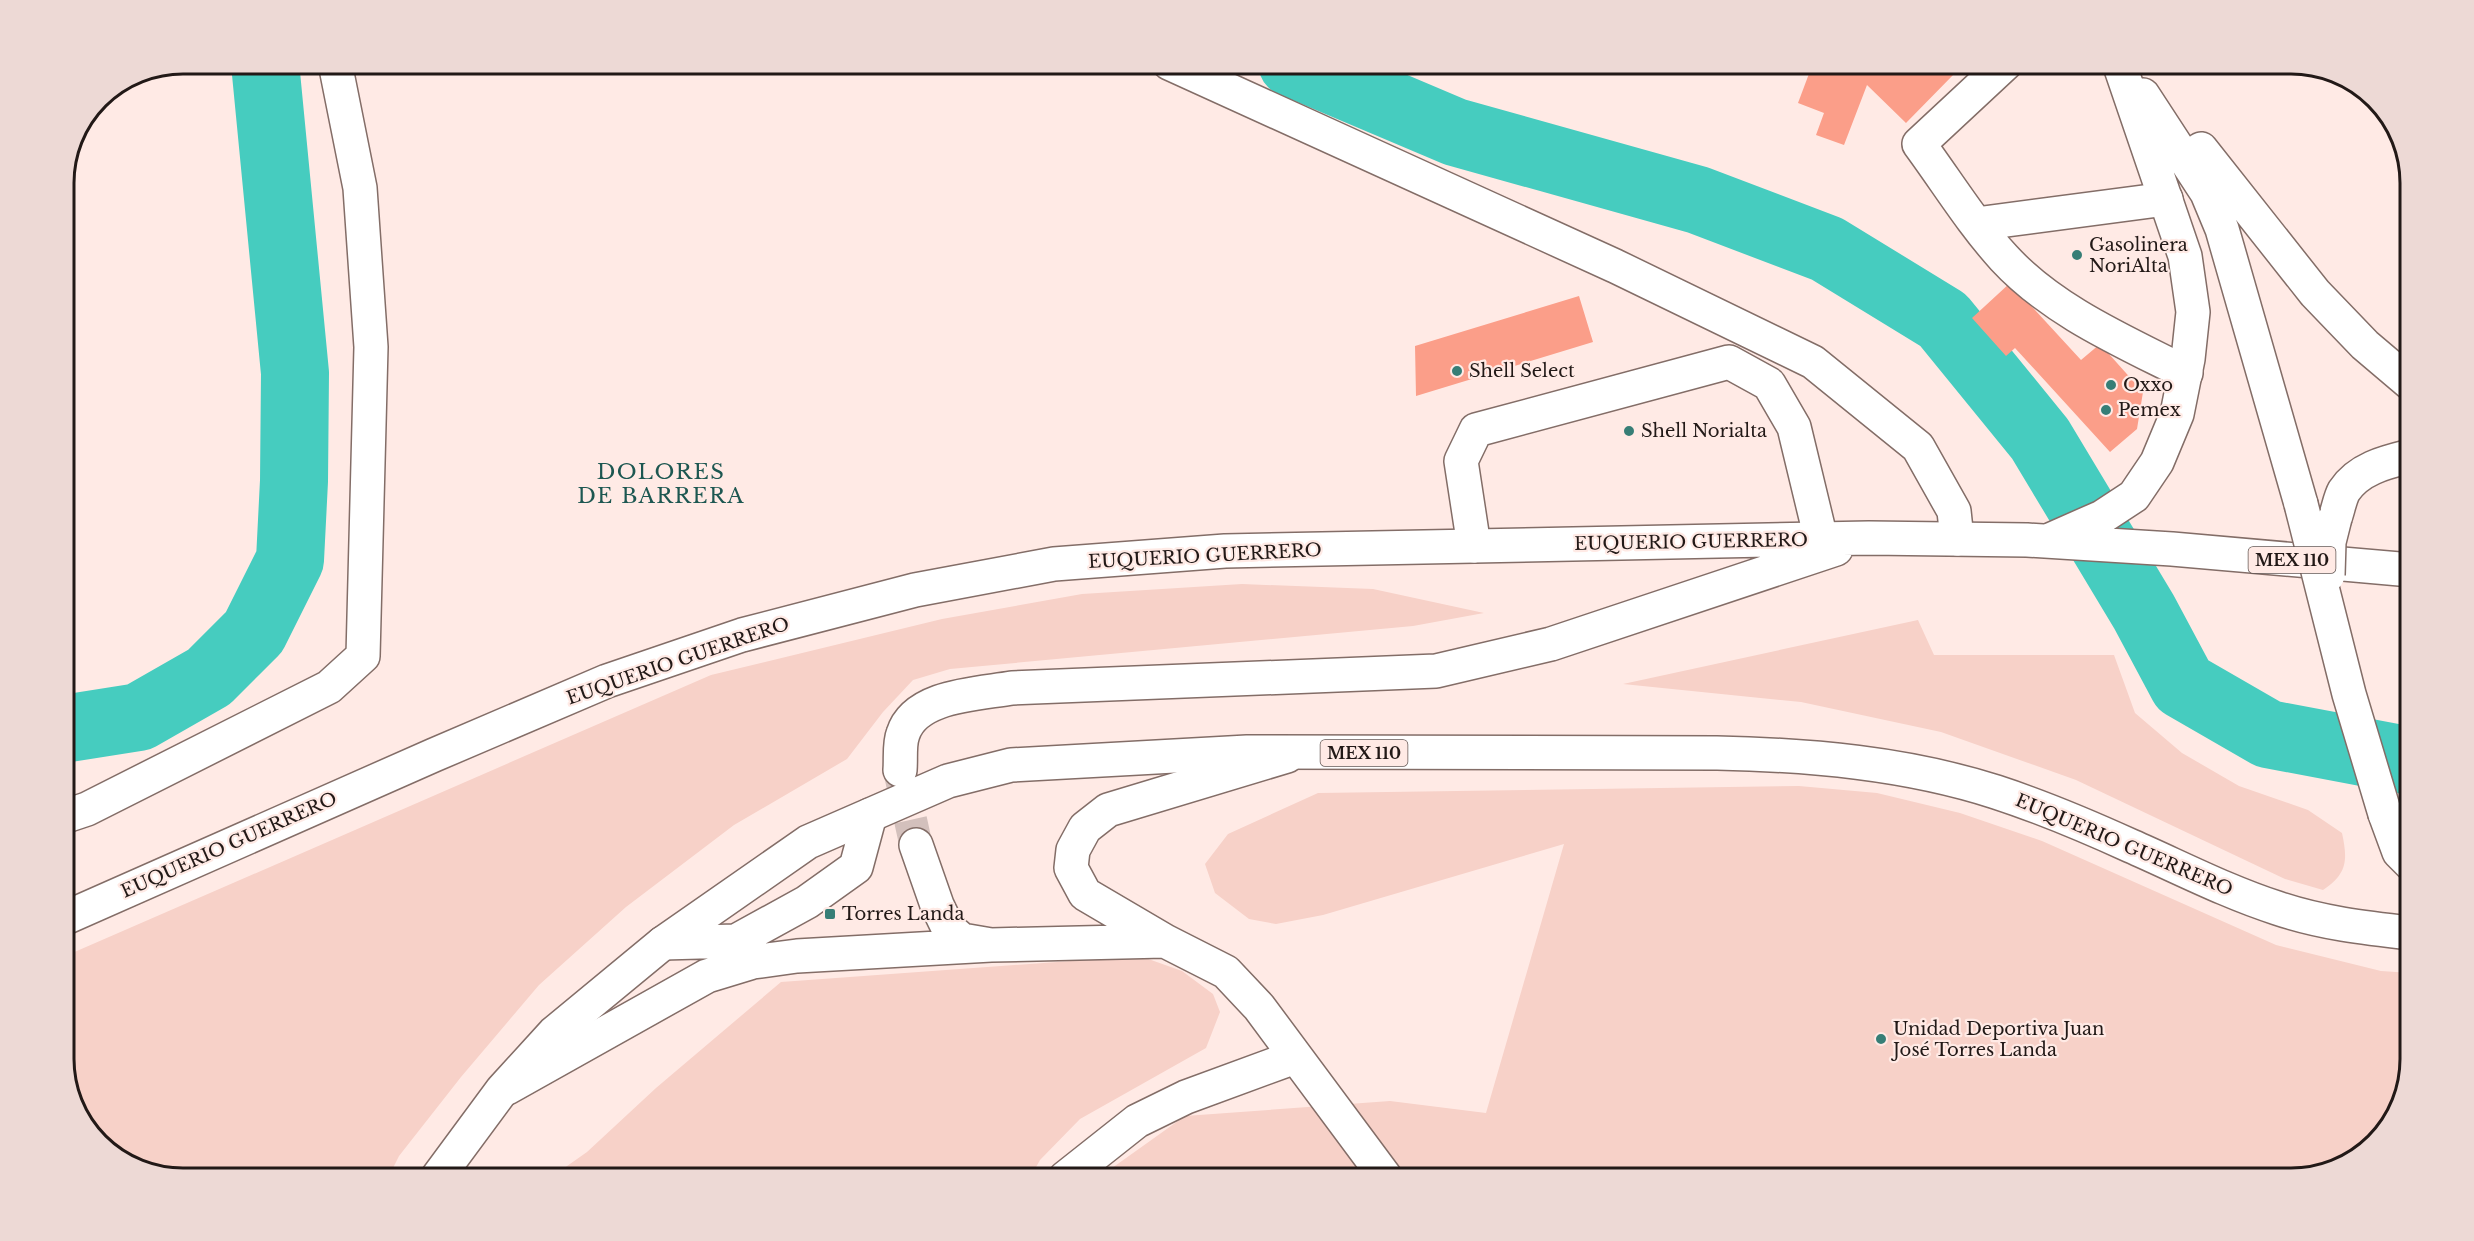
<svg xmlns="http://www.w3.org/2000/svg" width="2474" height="1241" font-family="'Libre Baskerville',serif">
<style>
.green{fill:#f7d1c8}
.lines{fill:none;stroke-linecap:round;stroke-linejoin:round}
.river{stroke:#46ccbf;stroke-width:68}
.building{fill:#fb9e89}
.major-tunnel{stroke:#d3c0bc;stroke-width:33;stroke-dasharray:33 16;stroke-linecap:butt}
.minor-casing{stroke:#836d67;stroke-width:36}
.major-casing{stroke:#836d67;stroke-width:36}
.minor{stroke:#fff;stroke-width:33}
.major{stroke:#fff;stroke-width:33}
.major-bridge-casing{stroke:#836d67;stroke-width:36;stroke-linecap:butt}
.major-bridge{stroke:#fff;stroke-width:33}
.poi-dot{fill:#377e76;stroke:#ffeae5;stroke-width:2}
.labels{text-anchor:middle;stroke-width:4.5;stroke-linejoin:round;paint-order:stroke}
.shield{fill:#ffeae5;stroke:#645855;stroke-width:1.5}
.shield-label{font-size:16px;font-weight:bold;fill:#221917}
.poi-label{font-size:18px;fill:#221917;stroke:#ffeae5;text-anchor:start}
.street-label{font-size:18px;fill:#221917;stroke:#ffeae5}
.quarter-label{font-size:21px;letter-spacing:1.5px;fill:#1d5751;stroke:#ffeae5}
.rim{fill:none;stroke:#221917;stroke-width:3}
</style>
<rect width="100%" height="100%" fill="#ffeae5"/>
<path class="green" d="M1242 584 1373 589 1484 613 1413 626 950 669 913 680 883 712 847 759 734 825 626 907 539 985 461 1077 399 1156 388 1178H183L130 1166 83 1125 63 1066V957L711 675 942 619 1082 594Z
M1918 620 1934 655H2114L2135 713 2182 753 2239 786 2308 810 2342 833C2348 861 2347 874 2323 890L2285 879 2076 780 1941 732 1801 702 1623 684Z
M1799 786 1877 793 1960 813 2042 841 2276 945 2381 971 2411 973V1058L2399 1111 2357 1158 2291 1178H1098L1185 1116 1390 1101 1486 1113 1564 844 1323 915 1276 924 1249 919 1215 893 1205 864 1228 834 1318 793Z
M1140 956 1182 971 1213 994 1220 1012 1206 1048 1080 1119 1040 1160 1030 1178H550L587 1152 656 1088 781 982Z"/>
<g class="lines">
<path class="river" d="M1292 63 1455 132 1698 200 1827 249 1943 320 2040 439 2144 612 2183 685 2268 734 2411 761
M63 729 139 717 209 677 254 632 290 560 294 481 295 373 265 63"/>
</g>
<path class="building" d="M1813 63H1947L1956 72 1906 123 1867 85 1844 145 1816 135 1824 113 1798 103Z
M2010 283 2081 360 2100 344 2143 392 2137 429 2110 452 2015 348 2006 356 1972 318Z
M1579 296 1593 342 1416 396 1415 346Z"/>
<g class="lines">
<path class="major-tunnel" d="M900 772 916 845"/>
<g class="minor-casing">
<path id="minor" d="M1169 63 1615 266 1813 362 1918 447 1954 511 1957 539
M2006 63 1919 144C1947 182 1972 223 2004 258 2053 311 2123 341 2186 373
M1976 224 2166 199
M1474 546 1461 461 1476 430 1729 362 1769 384 1794 427 1821 539
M1287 756 1108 810 1085 828 1073 850 1071 868 1085 894 1165 941 1226 972 1259 1007 1386 1178
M63 817 87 809 329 687 363 656 371 347 360 188 335 63
M916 845 937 905 948 928 962 940 991 945 1164 941
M663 943 736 941 807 902 856 867 870 815
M507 1088 707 976 753 962 797 956 991 945
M1065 1178 1137 1121 1186 1097 1295 1057"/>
</g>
<g class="major-casing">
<path id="major" d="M2143 95 2207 193 2222 229 2301 504
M2201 149 2315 293 2365 345 2411 384
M2335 518C2338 510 2340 498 2344 491 2359 468 2387 462 2411 456
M2052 539 2102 517 2134 496 2157 462 2177 414 2188 359 2193 312 2185 256 2119 63
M900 770C901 759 899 744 903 734 915 695 978 694 1012 688L1436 671 1551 644 1836 549
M2385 814 2399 852 2411 864
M63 919 434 755 607 681 742 635 915 590 1054 564 1225 551 1869 538 2027 540 2172 549 2411 570
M437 1178 502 1090 554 1033 663 943 808 842 948 781 1011 765 1247 752 1717 753C1810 755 1906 763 1996 792 2042 807 2087 826 2131 846 2179 867 2227 892 2277 908 2321 923 2365 928 2411 933"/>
</g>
<use href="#minor" class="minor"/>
<use href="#major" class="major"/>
<g class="major-bridge-casing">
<path id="major-bridge" d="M2301 504 2349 694 2385 814
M2328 575 2329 542 2335 518"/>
</g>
<use href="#major-bridge" class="major-bridge"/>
</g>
<g class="poi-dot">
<circle cx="2077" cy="255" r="6"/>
<circle cx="1457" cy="371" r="6"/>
<circle cx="2111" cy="385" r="6"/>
<circle cx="2106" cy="410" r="6"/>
<circle cx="1629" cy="431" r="6"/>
<rect x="824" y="908" width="12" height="12" rx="3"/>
<circle cx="1881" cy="1039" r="6"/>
</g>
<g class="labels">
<g class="shield">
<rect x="2248.5" y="547" width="87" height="26" rx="4.5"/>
<rect x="1320.5" y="740" width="87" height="26" rx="4.5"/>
</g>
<g class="shield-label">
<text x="2292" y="566">MEX 110</text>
<text x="1364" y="759">MEX 110</text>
</g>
<g class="poi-label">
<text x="2089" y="251">Gasolinera<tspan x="2089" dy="21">NoriAlta</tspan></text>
<text x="1469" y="377">Shell Select</text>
<text x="2123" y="391">Oxxo</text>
<text x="2118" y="416">Pemex</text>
<text x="1641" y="437">Shell Norialta</text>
<text x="842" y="920">Torres Landa</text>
<text x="1893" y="1035">Unidad Deportiva Juan<tspan x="1893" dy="21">José Torres Landa</tspan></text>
</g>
<g class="street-label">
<text transform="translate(1691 542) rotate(-1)" y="6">EUQUERIO GUERRERO</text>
<text transform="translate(1205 556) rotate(-3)" y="6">EUQUERIO GUERRERO</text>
<text transform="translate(678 661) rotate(-19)" y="6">EUQUERIO GUERRERO</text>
<text transform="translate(229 845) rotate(-24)" y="6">EUQUERIO GUERRERO</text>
<text transform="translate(2124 845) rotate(23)" y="6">EUQUERIO GUERRERO</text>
</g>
<g class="quarter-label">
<text x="661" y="479">DOLORES<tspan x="661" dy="24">DE BARRERA</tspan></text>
</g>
</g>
<path d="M0 0H2474V1241H0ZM183 74H2291A109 109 0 0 1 2400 183V1059A109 109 0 0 1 2291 1168H183A109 109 0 0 1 74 1059V183A109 109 0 0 1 183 74Z" fill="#edd9d5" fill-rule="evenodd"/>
<path class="rim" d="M183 74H2291A109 109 0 0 1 2400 183V1059A109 109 0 0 1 2291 1168H183A109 109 0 0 1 74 1059V183A109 109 0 0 1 183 74Z"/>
</svg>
